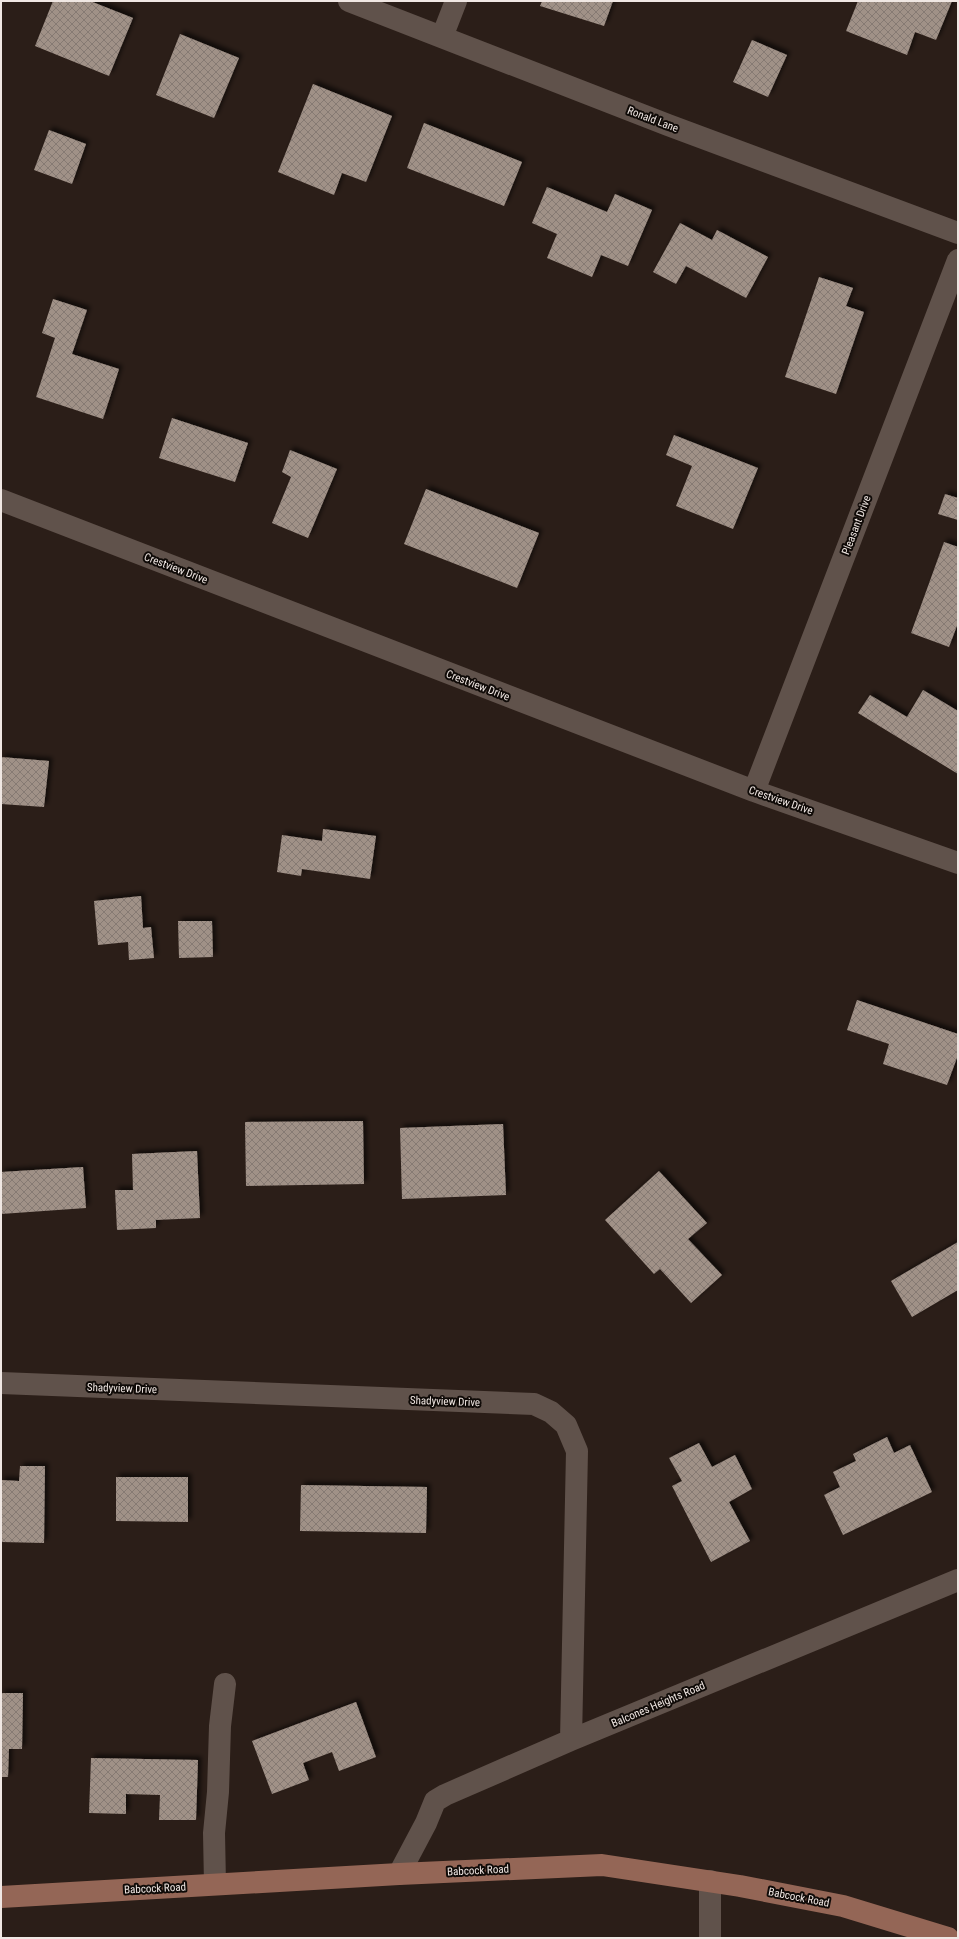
<svg xmlns="http://www.w3.org/2000/svg" width="959" height="1939" font-family="'Roboto Condensed',sans-serif">
<style>
.building{fill:url(#building-cross-hatch);filter:url(#shadow)}
.lines{fill:none;stroke-linecap:round;stroke-linejoin:round}
.minor{stroke:#60524b;stroke-width:22}
.major{stroke:#946656;stroke-width:22}
.labels{text-anchor:middle;stroke-width:4;stroke-linejoin:round;paint-order:stroke}
.street-label{font-size:11px;fill:#f0e7e3;stroke:#0f0a07}
</style>
<defs>
<pattern id="building-cross-hatch" width="8" height="8" patternUnits="userSpaceOnUse"><rect width="8" height="8" fill="#a09187"/><path d="M0 0l8 8M0 8l8-8" fill="none" stroke="#867a73"/></pattern>
<filter id="shadow"><feDropShadow dx="3.5" dy="-3.5" stdDeviation="2" flood-color="#0009"/></filter>
</defs>
<rect width="100%" height="100%" fill="#2b1e18"/>
<path class="building" d="M53 1H90L133 18 109 76 35 46Z
M542 1H613L604 26 540 6Z
M858 1H952L936 40 915 32 907 55 846 31Z
M180 34 239 58 214 118 156 95Z
M752 40 787 55 768 97 733 82Z
M313 84 392 116 366 182 342 173 334 195 278 172Z
M424 123 522 162 504 206 407 168Z
M49 130 86 144 72 184 34 170Z
M547 187 607 212 615 194 652 210 628 266 601 255 592 277 547 258 557 234 532 223Z
M680 223 712 240 717 230 768 257 746 298 686 266 676 284 653 272Z
M819 277 853 288 846 306 864 312 836 394 785 377Z
M53 299 87 310 72 354 119 369 103 419 36 397 55 338 42 333Z
M172 418 248 443 235 482 159 458Z
M674 435 758 468 733 529 676 506 692 466 666 455Z
M290 450 337 469 308 538 272 523 291 477 282 472Z
M426 489 539 533 517 588 404 544Z
M945 494 958 498V520L938 514Z
M944 542 958 547V623L949 647 911 633Z
M923 690 958 711V774L858 713 870 695 907 717Z
M1 757 49 761 44 807 1 804Z
M323 829 376 836 370 879 302 869 301 876 277 872 282 835 322 841Z
M141 896 143 928 151 927 154 958 129 960 128 942 98 945 94 901Z
M178 921H212L213 957 179 958Z
M857 1000 958 1034V1055L947 1085 883 1064 889 1044 847 1030Z
M363 1121 364 1184 246 1186 245 1122Z
M503 1124 506 1195 402 1199 400 1128Z
M197 1151 200 1218 156 1220V1228L117 1230 115 1190H133L132 1154Z
M83 1167 86 1208 1 1214V1172Z
M659 1171 707 1223 688 1239 722 1275 691 1303 660 1269 654 1274 605 1220Z
M958 1242V1290L912 1317 891 1281Z
M887 1437 894 1453 910 1445 932 1492 843 1535 824 1495 840 1487 833 1472 856 1461 853 1454Z
M699 1443 712 1467 735 1455 752 1489 729 1502 750 1541 711 1562 672 1486 682 1481 669 1458Z
M20 1466H45L44 1543 1 1542V1480L19 1481Z
M116 1477H188V1522L116 1521Z
M301 1485 427 1487 426 1533 300 1531Z
M1 1693H23L22 1749H9L8 1777H1Z
M356 1702 376 1757 339 1771 332 1752 303 1763 309 1780 272 1794 252 1741Z
M91 1758 198 1760 196 1820H159L160 1795 126 1794V1814L89 1813Z"/>
<g class="lines">
<path class="minor" d="M349 1 668 125 958 233
M442 37 456 1
M1 500 754 791 958 863
M754 791 958 260
M1 1383 534 1404 551 1412 566 1425 577 1451 571 1740
M399 1874 426 1823 435 1801 445 1795 571 1740 958 1580
M710 1881V1938
M215 1884 214 1833 218 1792 220 1726 225 1684"/>
<path class="major" d="M1 1897 399 1874 602 1865 740 1886 843 1906 948 1938"/>
</g>
<g class="labels">
<g class="street-label">
<text transform="translate(653 119) rotate(21)" y="4">Ronald Lane</text>
<text transform="translate(856 525) rotate(-69)" y="4">Pleasant Drive</text>
<text transform="translate(176 568) rotate(21)" y="4">Crestview Drive</text>
<text transform="translate(478 685) rotate(21)" y="4">Crestview Drive</text>
<text transform="translate(781 800) rotate(19)" y="4">Crestview Drive</text>
<text transform="translate(122 1388) rotate(2)" y="4">Shadyview Drive</text>
<text transform="translate(445 1401) rotate(2)" y="4">Shadyview Drive</text>
<text transform="translate(658 1704) rotate(-23)" y="4">Balcones Heights Road</text>
<text transform="translate(478 1870) rotate(-3)" y="4">Babcock Road</text>
<text transform="translate(155 1888) rotate(-3)" y="4">Babcock Road</text>
<text transform="translate(799 1897) rotate(11)" y="4">Babcock Road</text>
</g>
</g>
<rect width="959" height="1939" fill="none" stroke="#f0e7e3" stroke-width="4"/>
</svg>
